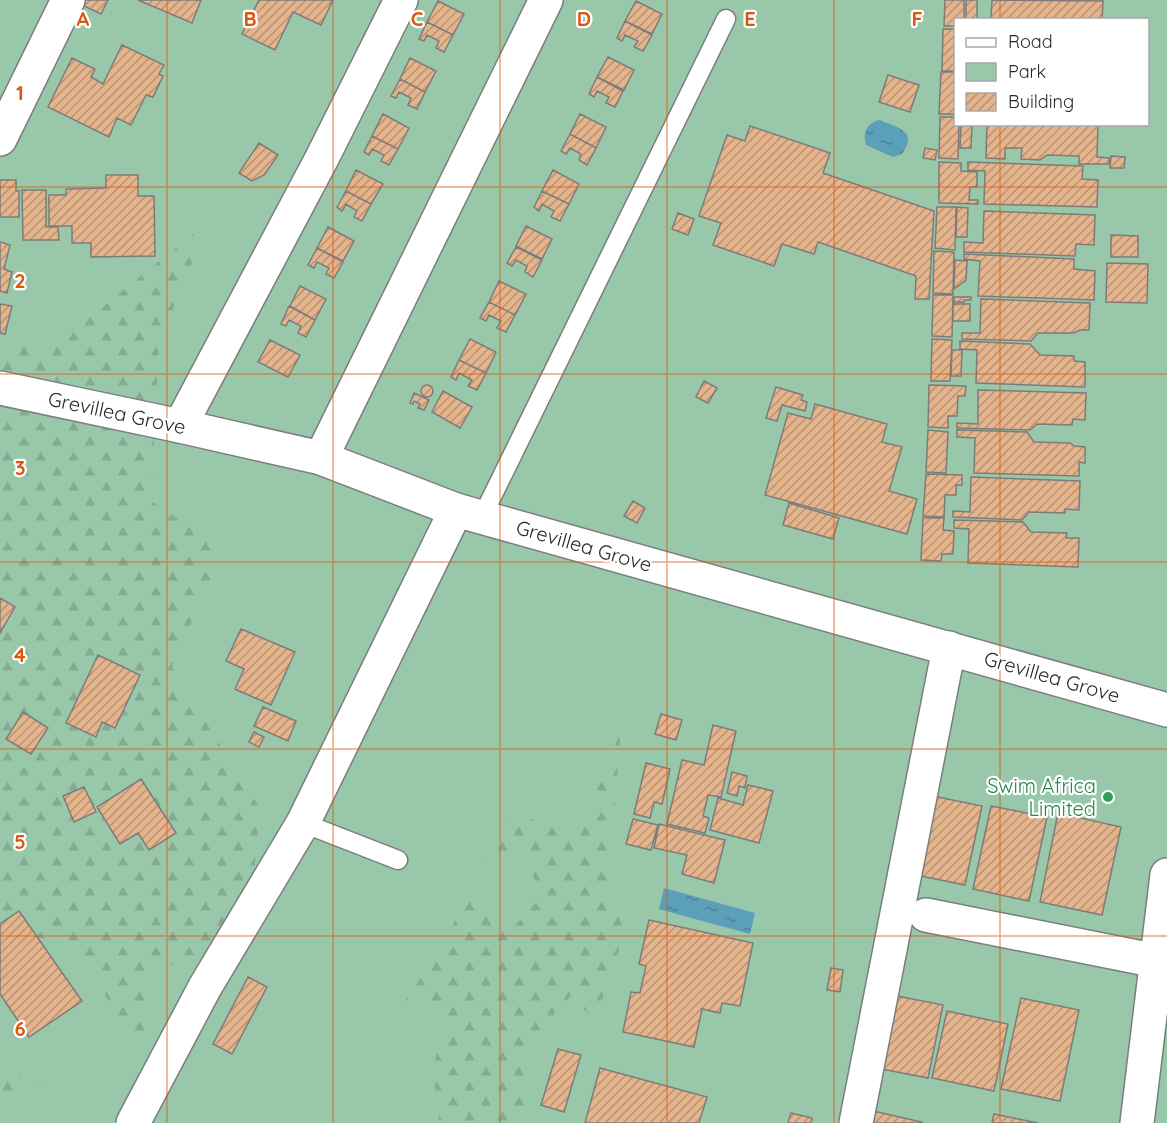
<svg xmlns="http://www.w3.org/2000/svg" width="1167" height="1123" font-family="Quicksand,sans-serif">
<style>
.green{fill:#98c7aa;fill-rule:evenodd}
.forest{fill:url(#forest-firs)}
.water{fill:url(#water-ripples)}
.building{fill:url(#building-hatch);stroke:#7e7c7a;stroke-width:1.5}
.lines{fill:none;stroke-linecap:round;stroke-linejoin:round}
.service-casing{stroke:#7b7d7f;stroke-width:21}
.minor-casing{stroke:#7b7d7f;stroke-width:36}
.tertiary-casing{stroke:#7b7d7f;stroke-width:36}
.service{stroke:#fff;stroke-width:18}
.minor{stroke:#fff;stroke-width:33}
.tertiary{stroke:#fff;stroke-width:33}
.grid{fill:none;stroke:#de570e;stroke-width:1.5;stroke-opacity:0.55}
.leisure-dot{fill:#2e9e5b;stroke:#fff;stroke-width:2}
.labels{text-anchor:middle;stroke-width:4.5;stroke-linejoin:round;paint-order:stroke}
.street-label{font-size:20px;fill:#28292a;stroke:#fff}
.leisure-label{font-size:20px;fill:#27864d;stroke:#fff;text-anchor:end}
.grid-label{font-size:20px;text-anchor:middle;font-weight:bold;fill:#de570e;stroke:#fff;stroke-width:4.5;stroke-linejoin:round;paint-order:stroke}
</style>
<defs>
<pattern id="forest-firs" width="22" height="20" patternUnits="userSpaceOnUse" patternTransform="scale(1.5)"><rect width="22" height="20" fill="#98c7aa"/><path d="M5 1l3.5 6h-7zM16 11l3.5 6h-7z" fill="#83ab92"/></pattern>
<pattern id="water-ripples" width="26" height="14" patternUnits="userSpaceOnUse" patternTransform="scale(1.5)"><rect width="26" height="14" fill="#5c9fb8"/><path d="M2 4q2-2 4 0t4 0M15 11q2-2 4 0t4 0" fill="none" stroke="#4c8296"/></pattern>
<pattern id="building-hatch" width="6" height="6" patternUnits="userSpaceOnUse" patternTransform="scale(1.5)"><rect width="6" height="6" fill="#e4b48c"/><path d="M-1 1l2-2M0 6l6-6M5 7l2-2" fill="none" stroke="#b99273"/></pattern>
</defs>
<rect width="100%" height="100%" fill="#e7e9eb"/>
<path class="green" d="M0 0H1167V1123H0ZM956 20H1148V124H956Z"/>
<path class="forest" d="M209 221 159 342 151 501 224 549 172 667 260 809 247 952 151 968 143 1048 67 942 0 932V340L47 352Z
M621 731 607 889 625 933 595 1020 571 996 559 1008 528 1044 523 1120 521 1123H439L433 1067 451 1003H404L442 946 469 894 507 934 541 897 526 857 466 859 515 812 576 838Z
M0 1067 42 1083 0 1106Z"/>
<path class="water" d="M879 120C897 127 919 131 902 154L893 157 866 145C862 134 867 123 879 120Z
M664 888 755 913 750 934 659 909Z"/>
<path class="building" d="M85 0H108L101 14 82 5Z
M138 0H201L192 23Z
M259 0H333L321 25 293 12 275 50 242 34Z
M945 0H964V20H956V26H944Z
M966 0H977V20H966Z
M992 0 1103 1 1102 20H991Z
M438 1 464 14 453 35 427 22Z
M636 1 662 14 652 34 625 21Z
M625 21 652 35 643 51 634 47 638 41 625 35 622 41 617 38Z
M427 22 453 35 444 52 436 48 439 41 427 35 424 41 419 39Z
M943 29H956V71H942Z
M122 45 164 65 159 74 163 76 153 97 146 95 131 125 117 118 109 137 48 107 72 58 95 69 91 77 103 84Z
M608 57 634 70 624 90 597 77Z
M410 58 436 71 425 92 400 79Z
M941 72H956V114H939Z
M888 75 919 85 910 112 879 102Z
M597 77 623 91 615 107 606 103 609 97 597 91 594 97 589 94Z
M400 79 425 92 417 109 408 105 411 98 399 92 396 98 391 96Z
M383 114 409 128 398 149 372 136Z
M580 114 606 127 596 148 570 134Z
M940 117H956V124H959L958 159 939 158Z
M987 124H1098L1097 157 1109 158V164H1079V156L1047 155 1040 160 1021 159 1022 148H1005V159L986 158Z
M961 125 972 126 971 148H960Z
M750 126 830 153 823 173 934 211 929 299H915L916 276 818 242 814 254 782 244 774 266 713 245 721 223 699 216 727 135 745 141Z
M570 134 596 148 587 165 579 160 581 154 570 148 566 154 561 151Z
M372 136 398 149 389 165 381 161 384 155 372 149 369 155 364 152Z
M259 143 278 155 264 175 252 181 239 173Z
M925 148 937 150 935 160 923 158Z
M1111 156 1125 157 1124 168H1110Z
M939 162 961 163V171L977 172V187H970L969 200H978V204L939 203Z
M968 162 1083 166 1082 179 1098 180 1097 207 984 204 985 171 968 170Z
M356 170 383 184 371 204 346 191Z
M553 170 579 184 569 204 542 191Z
M106 175H138V196H154L155 256 91 257V243H72V226H49V195H66V189L106 188Z
M0 180H16V191H19V217H0Z
M22 190H46V227H58L59 240H23Z
M346 191 371 204 362 221 354 217 357 211 346 204 342 211 337 207Z
M542 191 569 204 560 221 551 217 554 211 542 204 539 211 534 207Z
M937 207H956L955 250 935 248Z
M957 207 968 208 967 237H956Z
M984 211 1095 215 1094 245 1076 244 1075 256 964 252V242L983 243Z
M678 213 694 219 688 235 672 229Z
M526 226 552 239 542 259 516 246Z
M328 227 354 241 343 261 317 248Z
M1111 235 1138 236V257H1111Z
M0 242 10 245 4 269 12 272 7 293 0 291Z
M516 247 542 260 533 277 525 272 527 266 516 260 512 266 507 263Z
M317 248 343 262 334 278 326 274 329 268 317 262 314 268 308 265Z
M934 251 954 252 953 294 933 293Z
M964 254 1074 259V269L1095 271 1094 300 978 296 980 261 964 259Z
M955 260 967 261 966 280 954 289Z
M1107 263 1148 264 1147 303 1106 302Z
M499 281 526 294 515 315 489 302Z
M300 286 326 299 315 320 290 306Z
M933 295H953L952 337 932 336Z
M954 297H971V300H964V302H954Z
M981 299 1090 303 1089 330H1080L1074 333H1038L1031 341 962 339V333H980Z
M489 302 515 315 506 332 497 328 501 321 489 315 486 321 480 318Z
M0 304 12 306 5 334 0 333Z
M953 304H970V321H953Z
M289 306 315 320 306 337 298 333 301 326 289 320 286 326 281 324Z
M470 339 496 352 486 373 459 360Z
M932 339 952 340 950 381H931Z
M270 340 300 355 288 377 258 362Z
M960 341 1030 344 1040 355 1074 356V361L1085 362V387L976 383 977 350 960 349Z
M952 350H962L961 376H951Z
M459 360 486 373 477 390 468 386 472 380 459 373 456 380 451 377Z
M704 381 717 388 708 403 696 397Z
M421 391a6 6 0 1 1 12 0a6 6 0 1 1-12 0Z
M929 385 966 386 965 396H958L957 416H948V428L928 427Z
M776 387 803 395 801 400 807 402 805 411 782 405 777 421 766 418Z
M978 390 1086 393 1085 420 1073 419 1072 425 1037 424 1030 430 957 428V423L978 424Z
M443 391 472 407 460 428 432 412Z
M414 393 429 400 424 410 418 408 420 404 414 401 413 404 410 403Z
M815 404 887 424 882 442 902 447 889 491 917 499 907 534 765 495 788 413 811 419Z
M928 430 948 432 946 473 926 472Z
M957 430 1027 432 1034 442 1070 443 1074 446 1085 447V463L1079 462V476L974 473 975 438 957 437Z
M926 474 962 475V485H956V495H945L944 517 923 516Z
M971 477 1080 481 1079 510 1065 509V513L1029 512 1022 520 953 517V511L970 512Z
M633 501 645 508 637 523 624 516Z
M789 503 839 518 833 539 783 525Z
M923 518H944L943 530 954 531 953 554H942L941 561 921 560Z
M954 520 1023 522 1031 532 1067 533 1066 538H1079L1078 567 968 563 969 529 954 528Z
M0 598 15 607 0 633Z
M241 629 295 652 271 705 235 689 244 669 226 661Z
M98 655 140 675 115 728 102 722 96 737 66 723Z
M263 707 296 721 288 741 254 726Z
M23 712 48 728 31 754 6 739Z
M661 714 682 720 676 740 655 734Z
M713 725 736 731 721 797 708 795 703 816 709 818 705 833 667 824 682 760 704 765Z
M254 732 264 737 259 747 249 742Z
M646 763 670 769 662 804 654 802 650 818 634 814Z
M732 772 747 776 745 788 739 786 737 796 727 793Z
M141 779 176 833 149 850 138 833 120 844 97 807Z
M748 785 773 791 759 843 710 830 718 798 743 805Z
M84 787 96 812 74 822 63 796Z
M928 795 982 806 965 885 911 874Z
M991 806 1047 817 1029 901 973 889Z
M1058 813 1121 827 1102 915 1040 902Z
M633 819 658 825 651 850 626 844Z
M659 824 725 840 714 883 682 874 687 855 654 848Z
M19 911 82 1001 29 1037 0 994V924Z
M649 920 753 943 740 1006 722 1003 720 1013 702 1009 694 1047 623 1032 631 992 640 993 646 966 639 964Z
M831 968 843 970 840 992 827 990Z
M248 977 267 987 232 1054 213 1044Z
M887 994 943 1005 928 1078 871 1067Z
M1021 998 1079 1010 1060 1101 1001 1089Z
M947 1011 1008 1024 994 1091 932 1078Z
M558 1049 581 1055 564 1112 541 1105Z
M600 1068 707 1097 699 1123H585Z
M864 1109 922 1122V1123H861Z
M791 1113 812 1118 811 1123H788Z
M994 1114 1038 1123H992Z"/>
<g class="lines">
<g class="service-casing">
<path id="service" d="M482 517 726 19
M303 823 398 860"/>
</g>
<g class="minor-casing">
<path id="minor" d="M0 139 68 0
M180 426 322 158 401 0
M321 458 546 0
M926 915 1157 961
M133 1123 205 987 303 823 456 510
M856 1123 949 648
M1137 1123 1167 875"/>
</g>
<g class="tertiary-casing">
<path id="tertiary" d="M0 388 180 426 321 458 456 510 1167 710"/>
</g>
<use href="#service" class="service"/>
<use href="#minor" class="minor"/>
<use href="#tertiary" class="tertiary"/>
</g>
<path class="grid" d="M167 0V1123M333 0V1123M500 0V1123M667 0V1123M834 0V1123M1000 0V20M1000 124V1123M0 187H1167M0 374H1167M0 562H1167M0 749H1167M0 936H1167"/>
<circle class="leisure-dot" cx="1108" cy="797" r="6"/>
<g class="labels">
<g class="street-label">
<text transform="translate(117 413) rotate(12)" y="7">Grevillea Grove</text>
<text transform="translate(584 546) rotate(16)" y="7">Grevillea Grove</text>
<text transform="translate(1052 677) rotate(16)" y="7">Grevillea Grove</text>
</g>
<g class="leisure-label">
<text x="1096" y="793">Swim Africa<tspan x="1096" dy="23">Limited</tspan></text>
</g>
</g>
<g class="grid-label">
<text x="83" y="26">A</text>
<text x="250" y="26">B</text>
<text x="417" y="26">C</text>
<text x="584" y="26">D</text>
<text x="750" y="26">E</text>
<text x="917" y="26">F</text>
<text x="20" y="100">1</text>
<text x="20" y="288">2</text>
<text x="20" y="475">3</text>
<text x="20" y="662">4</text>
<text x="20" y="849">5</text>
<text x="20" y="1036">6</text>
</g>
<rect x="954" y="18" width="195" height="108" fill="#ffffff" stroke="#a9a9aa" stroke-width="1.5"/>
<rect x="966" y="38" width="30" height="9" fill="#ffffff" stroke="#a9a9aa" stroke-width="1.5"/>
<text x="1008" y="48" font-size="18" fill="#28292a">Road</text>
<rect x="966" y="63" width="30" height="18" fill="#98c7aa" stroke="#a9a9aa" stroke-width="1.5"/>
<text x="1008" y="78" font-size="18" fill="#28292a">Park</text>
<rect x="966" y="93" width="30" height="18" fill="url(#building-hatch)" stroke="#a9a9aa" stroke-width="1.5"/>
<text x="1008" y="108" font-size="18" fill="#28292a">Building</text>
</svg>
